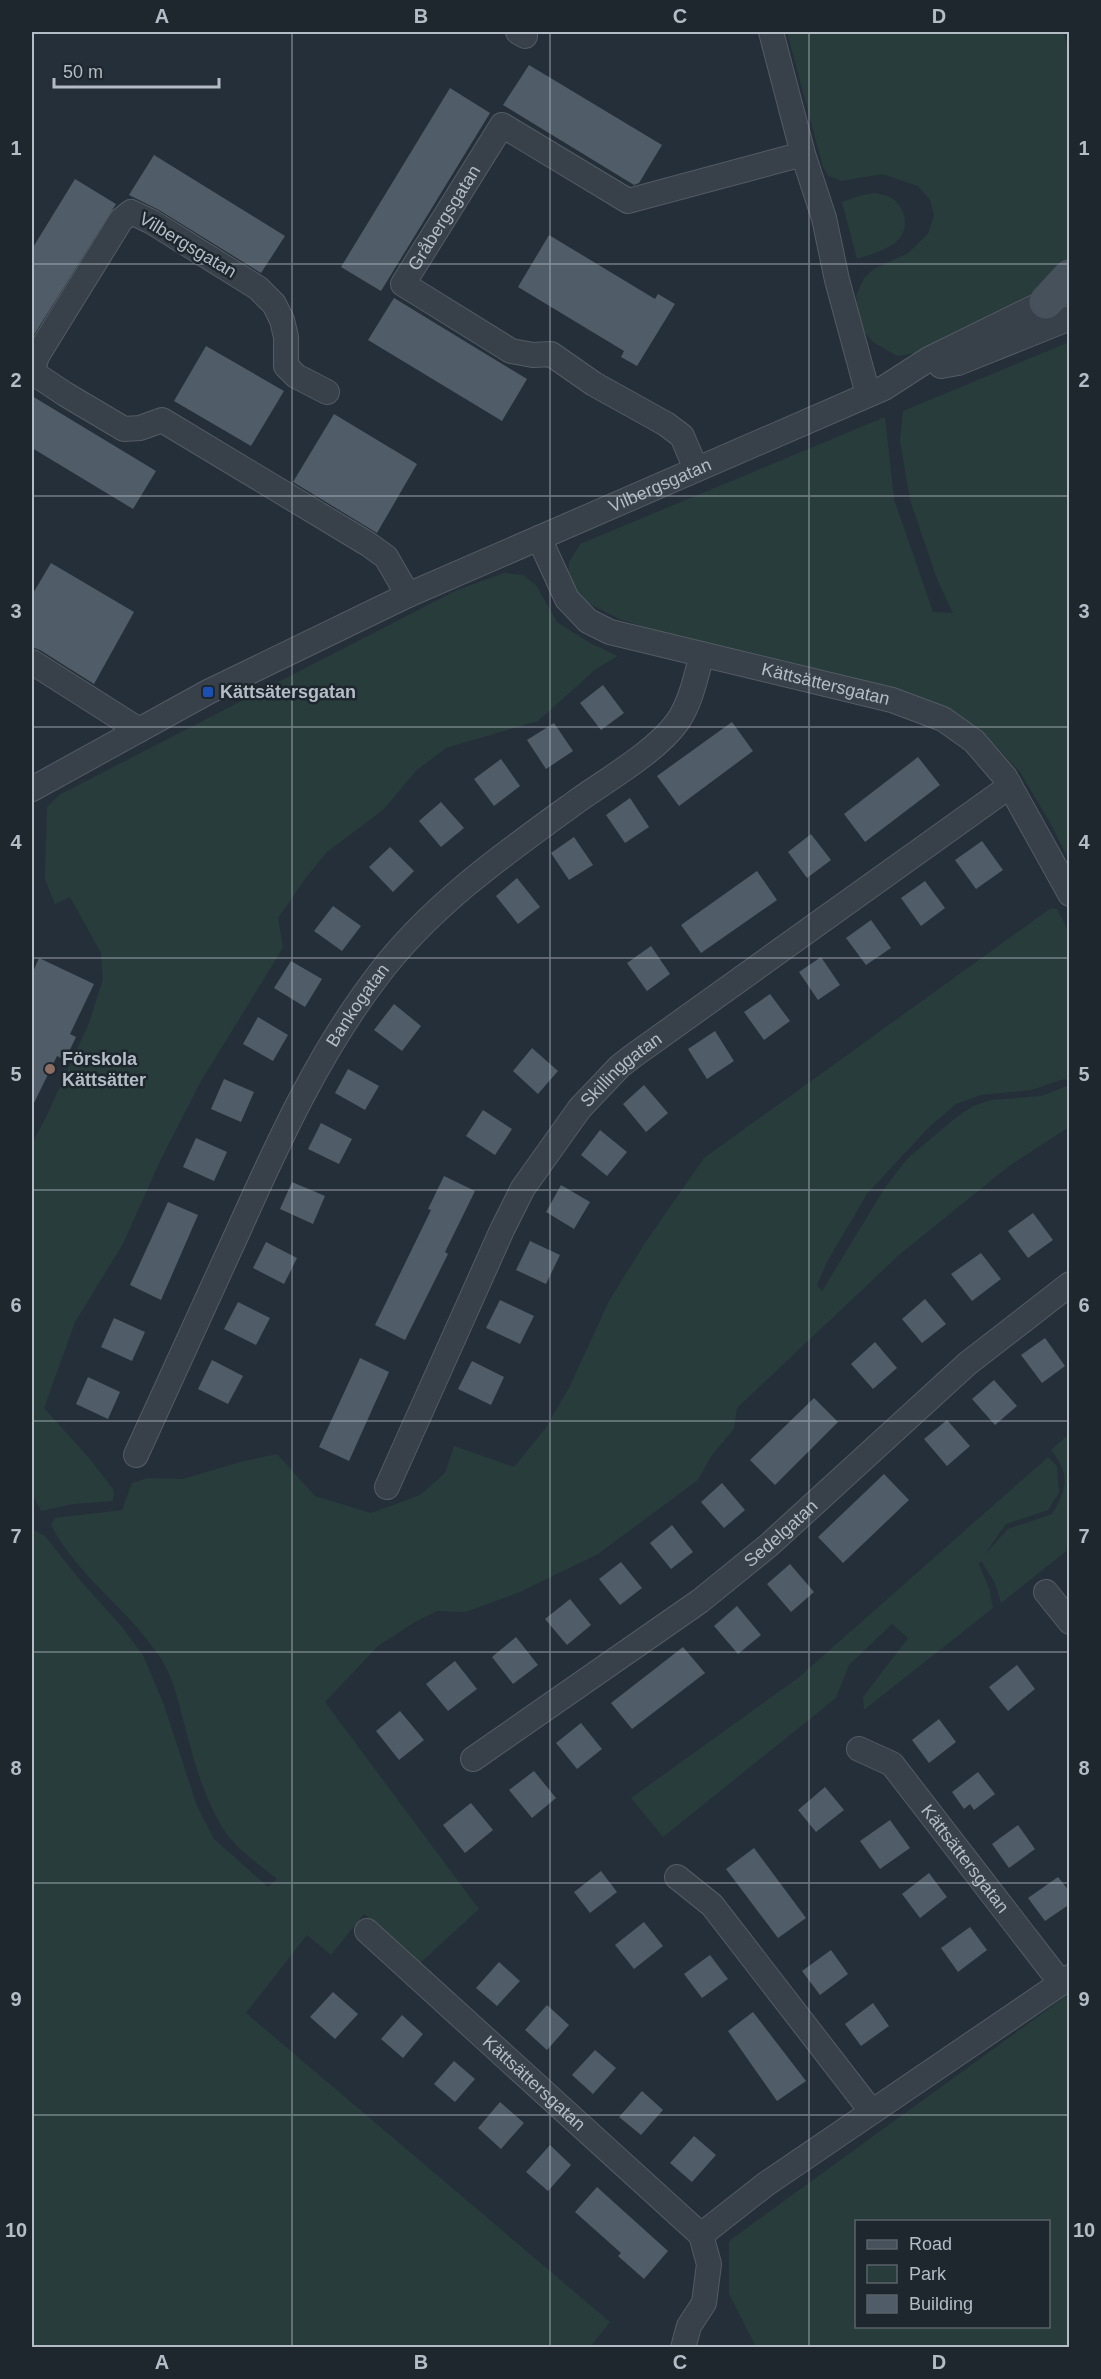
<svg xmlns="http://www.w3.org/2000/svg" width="1101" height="2379" font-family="Arial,sans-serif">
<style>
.green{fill:#283c3b;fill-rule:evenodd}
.building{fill:#505c67}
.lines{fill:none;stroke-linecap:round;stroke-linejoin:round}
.street-casing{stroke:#535c64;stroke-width:26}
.secondary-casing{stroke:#414a52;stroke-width:34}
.street{stroke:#384149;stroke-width:24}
.secondary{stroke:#47515c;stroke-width:33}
.grid{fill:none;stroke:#b4bcc5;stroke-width:1.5;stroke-opacity:0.55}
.transit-dot{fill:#1a4fb4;stroke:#1e262e;stroke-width:2}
.education-dot{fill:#8d6e63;stroke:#1e262e;stroke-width:2}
.labels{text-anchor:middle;stroke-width:5;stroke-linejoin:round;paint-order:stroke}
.street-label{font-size:18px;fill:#b4bcc5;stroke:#1e262e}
.poi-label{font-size:18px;font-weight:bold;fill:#b4bcc5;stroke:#1e262e;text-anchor:start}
.neatline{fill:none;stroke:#b4bcc5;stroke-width:2}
.grid-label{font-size:20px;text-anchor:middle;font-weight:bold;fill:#b4bcc5}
</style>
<rect width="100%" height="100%" fill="#252f39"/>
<path class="green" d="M787 32H1063L1070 52V255L1055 276 1039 289 929 351 897 356 873 342 860 327 856 296 864 278 874 269 908 253 928 234 934 216 930 200 918 186 882 174 842 181 828 176 823 167Z
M876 193C880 194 886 195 890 197 904 205 910 225 900 238 890 250 871 254 857 259L842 202 862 195Z
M1069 342V861L1052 826 1020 772 979 728 927 699 848 676 660 632 619 619 588 603 568 582 569 562 580 544 885 417 894 499 933 612 953 613 937 579 910 500 900 441 903 411Z
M504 573 523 575 536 585 557 622 590 643 618 656 596 669 538 721 446 748 417 770 383 810 327 852 305 879 278 918 283 948 201 1081 160 1161 123 1244 75 1322 44 1408 89 1458 114 1490 113 1501 74 1504 41 1511 32 1494V1144L47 1115 89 1023 103 979 101 953 70 897 55 904 45 880 47 807 59 795 457 590Z
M1051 908 1057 909 1069 932V1081L1064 1079 1031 1090 981 1095 956 1104 928 1128 867 1194 827 1262 817 1285 822 1291 886 1186 907 1159 953 1120 973 1106 991 1100 1042 1096 1069 1085V1127L1009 1166 899 1255 737 1408 734 1429 712 1455 698 1480 598 1554 520 1592 466 1612 437 1611 415 1622 378 1646 325 1702 479 1909 419 1964 364 1914 331 1955 307 1935 246 2013 610 2322 590 2347H32V1529L45 1536 79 1579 123 1628 144 1657 164 1705 197 1806 214 1839 268 1887 277 1879C260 1865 239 1851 226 1833 206 1803 195 1765 186 1731 180 1709 175 1682 163 1662 132 1611 78 1578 51 1525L55 1518 122 1510 132 1483 148 1478 183 1479 240 1462 277 1454 315 1496 371 1513 420 1495 445 1473 454 1446 514 1467 545 1429 569 1388 609 1301 645 1243 704 1158Z
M1069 1434V1549L1001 1603 995 1583 981 1561 979 1564 989 1588 993 1608 864 1710 863 1697 908 1638 892 1624 849 1665 836 1698 663 1837 631 1798 798 1678 1048 1457 1057 1466 1059 1493 1048 1510 1006 1524 985 1554 1008 1529 1052 1514C1067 1490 1071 1474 1051 1450Z
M1069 1994V2347H756L729 2294V2241ZM856 2222H1048V2326H856Z"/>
<path class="building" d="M529 65 662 145 639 183 634 185 503 105Z
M450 88 490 113 381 291 341 267Z
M154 155 285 236 261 273 159 210 129 195Z
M75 179 116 204 32 338V249Z
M549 235 655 299 658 294 675 304 637 366 621 357 624 351 518 287Z
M394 298 527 379 502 421 368 340Z
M206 346 284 391 251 446 174 401Z
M32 396 156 471 133 509 32 448Z
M334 414 417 464 377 533 293 482Z
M51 563 134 612 94 684 40 650 32 647V595Z
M603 685 624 713 601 730 580 703Z
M732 722 753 751 679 806 657 776Z
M554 723 573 751 546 769 527 740Z
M918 757 940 785 865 842 844 814Z
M501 759 520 786 494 806 474 779Z
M630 798 649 827 625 843 606 815Z
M441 802 464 828 441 847 419 821Z
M811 834 831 860 807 878 788 852Z
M574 837 593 865 569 880 551 853Z
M982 841 1003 870 976 889 955 860Z
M390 847 414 871 393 892 369 867Z
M757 871 777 900 701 953 681 925Z
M517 878 540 907 518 924 496 896Z
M925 881 945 908 921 926 901 898Z
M333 906 361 926 342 951 314 931Z
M871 920 891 948 866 965 846 938Z
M651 946 670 974 647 991 627 963Z
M821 957 840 985 818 1000 799 972Z
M39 958 94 984 70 1034 76 1037 65 1060 57 1056 32 1107V974Z
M291 961 322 979 305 1007 274 988Z
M770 994 790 1021 764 1040 744 1012Z
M394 1004 421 1026 402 1051 374 1030Z
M258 1017 288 1035 273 1061 243 1044Z
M715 1031 734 1061 707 1079 688 1049Z
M532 1048 558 1071 538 1094 513 1071Z
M348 1069 379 1086 365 1110 335 1093Z
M224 1079 254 1092 241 1122 211 1109Z
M644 1085 668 1113 646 1132 623 1104Z
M483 1110 512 1129 495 1155 466 1136Z
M321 1123 352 1139 339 1164 308 1149Z
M600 1130 627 1152 607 1176 581 1155Z
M196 1138 227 1152 214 1181 183 1167Z
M444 1176 475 1191 445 1252 448 1254 405 1340 375 1325 431 1210 428 1209Z
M292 1182 325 1196 313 1224 280 1209Z
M561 1185 590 1202 574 1229 546 1212Z
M168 1202 198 1215 161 1300 130 1285Z
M1033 1213 1053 1240 1028 1258 1008 1231Z
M530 1241 560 1255 546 1284 516 1270Z
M266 1242 297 1258 284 1284 253 1268Z
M981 1253 1001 1279 972 1301 951 1274Z
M925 1299 946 1324 922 1343 902 1319Z
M500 1300 534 1316 520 1344 486 1328Z
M238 1302 270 1318 256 1345 224 1329Z
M114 1318 145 1332 132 1361 101 1347Z
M1045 1338 1065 1366 1042 1383 1021 1355Z
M875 1342 897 1368 873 1389 851 1364Z
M360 1358 389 1372 349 1461 319 1447Z
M212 1360 243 1376 228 1404 198 1389Z
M472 1361 504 1377 491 1405 458 1389Z
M88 1377 120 1392 108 1419 76 1404Z
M994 1380 1017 1406 995 1425 972 1399Z
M814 1398 838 1422 775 1485 750 1460Z
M947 1420 970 1446 947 1466 924 1439Z
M884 1474 909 1500 843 1563 818 1537Z
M722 1483 745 1510 724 1528 701 1502Z
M672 1525 693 1552 671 1569 650 1543Z
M621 1562 642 1588 620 1605 599 1579Z
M790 1564 814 1592 791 1612 767 1584Z
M570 1599 591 1625 567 1645 545 1619Z
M737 1606 761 1635 738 1654 714 1626Z
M516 1637 538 1665 513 1684 492 1657Z
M683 1647 705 1673 632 1729 611 1703Z
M455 1661 477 1689 448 1711 426 1684Z
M1017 1665 1035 1689 1008 1711 989 1687Z
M400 1711 424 1740 399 1760 376 1731Z
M939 1719 956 1742 929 1763 912 1740Z
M581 1723 602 1749 577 1769 556 1743Z
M534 1771 556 1798 532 1818 509 1790Z
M978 1772 995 1794 974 1810 970 1804 964 1809 952 1792Z
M825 1787 844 1810 816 1832 798 1810Z
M471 1803 493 1830 465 1853 443 1825Z
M890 1820 910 1848 880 1869 860 1841Z
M1018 1825 1035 1849 1009 1868 992 1844Z
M754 1848 806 1918 778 1938 726 1869Z
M601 1871 617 1892 590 1913 574 1892Z
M929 1873 947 1897 920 1918 902 1894Z
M1058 1877 1070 1892V1904L1045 1921 1028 1898Z
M644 1922 663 1946 634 1969 615 1945Z
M970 1927 987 1950 958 1972 941 1948Z
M831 1950 848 1974 820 1995 802 1971Z
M710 1955 728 1979 702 1998 684 1974Z
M499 1962 520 1981 497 2006 476 1988Z
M333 1992 358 2014 335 2039 310 2017Z
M873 2003 889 2026 861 2046 845 2024Z
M547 2005 569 2025 547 2050 525 2030Z
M753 2012 806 2081 777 2101 728 2031Z
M402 2015 423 2034 403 2058 381 2039Z
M595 2050 616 2068 593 2094 572 2075Z
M454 2061 475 2079 455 2102 434 2084Z
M642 2091 663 2110 641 2135 619 2117Z
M500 2102 524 2123 501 2149 478 2128Z
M694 2136 716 2155 692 2182 670 2163Z
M550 2145 571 2165 548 2191 526 2172Z
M597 2187 668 2251 644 2279 618 2256 621 2253 575 2212Z"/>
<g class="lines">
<g class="street-casing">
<g id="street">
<path d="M518 32 525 36"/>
<path d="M771 32 803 154 824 218 837 280 868 394"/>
<path d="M941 366 958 363 1070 318"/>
<path d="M327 392 296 376 286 366V337L282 320 274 304 258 288 152 222 131 212 121 220 37 356 32 372 65 394 124 429 140 428 162 420 368 544 386 557 408 595"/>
<path id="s1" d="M696 469 682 436 666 424 594 384 551 354 533 355 511 351 403 284 502 125 628 201 803 154"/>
<path id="s2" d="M539 538 567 599 588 621 610 632 892 700 943 719 974 741 1005 777 1070 894"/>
<path d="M32 662 139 730"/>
<path id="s3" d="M32 789 208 692 408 595 884 388 929 359 1059 295"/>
<path id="s4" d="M136 1455C171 1379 206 1302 241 1225 279 1140 319 1053 376 978 430 905 508 851 580 799 610 778 658 750 678 721 691 702 696 676 702 654"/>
<path id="s5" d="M387 1487 502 1230 523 1188 580 1108 620 1066 633 1056 1010 786"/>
<path d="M1046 1592 1070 1622"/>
<path id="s6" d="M859 1749 892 1764 1061 1983"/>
<path id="s7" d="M473 1759 700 1601 769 1545 967 1364 1070 1284"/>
<path d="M677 1877 712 1905 872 2112"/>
<path id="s8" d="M367 1931 701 2235 766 2184 1070 1977"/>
<path d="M683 2348 689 2326 704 2303 709 2264 701 2235"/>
</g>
</g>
<g class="secondary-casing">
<path id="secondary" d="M1046 302 1070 276"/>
</g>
<use href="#street" class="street"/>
<use href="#secondary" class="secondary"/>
</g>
<path class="grid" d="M292 32V2348M550 32V2348M809 32V2348M32 264H1070M32 496H1070M32 727H1070M32 958H1070M32 1190H1070M32 1421H1070M32 1652H1070M32 1883H1070M32 2115H1070"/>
<rect class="transit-dot" x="202" y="686" width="12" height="12" rx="3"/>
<circle class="education-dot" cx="50" cy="1069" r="6"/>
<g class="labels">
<g class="street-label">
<text dy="6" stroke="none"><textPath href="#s1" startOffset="436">Gråbergsgatan</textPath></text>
<text transform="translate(188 245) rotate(31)" y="6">Vilbergsgatan</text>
<text dy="6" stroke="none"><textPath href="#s3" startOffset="698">Vilbergsgatan</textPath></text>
<text dy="6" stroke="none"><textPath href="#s2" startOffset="344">Kättsättersgatan</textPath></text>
<text dy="6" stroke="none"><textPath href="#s4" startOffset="502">Bankogatan</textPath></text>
<text dy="6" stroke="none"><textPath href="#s5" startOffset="483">Skillinggatan</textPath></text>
<text dy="6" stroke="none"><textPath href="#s7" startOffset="382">Sedelgatan</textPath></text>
<text dy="6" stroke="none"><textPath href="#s6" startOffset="156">Kättsättersgatan</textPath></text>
<text dy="6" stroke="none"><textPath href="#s8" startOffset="226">Kättsättersgatan</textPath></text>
</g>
<g class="poi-label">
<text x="220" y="698">Kättsätersgatan</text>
<text x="62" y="1065">Förskola<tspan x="62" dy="21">Kättsätter</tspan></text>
</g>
</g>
<rect width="1101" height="2379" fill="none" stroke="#1e262e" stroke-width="66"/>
<rect x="855" y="2220" width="195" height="108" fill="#1e262e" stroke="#5a626a" stroke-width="1.5"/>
<rect x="867" y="2240" width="30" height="9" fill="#47515c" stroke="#5a626a" stroke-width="1.5"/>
<text x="909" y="2250" font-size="18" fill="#b4bcc5">Road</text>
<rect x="867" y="2265" width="30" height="18" fill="#283c3b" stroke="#5a626a" stroke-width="1.5"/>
<text x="909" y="2280" font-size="18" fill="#b4bcc5">Park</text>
<rect x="867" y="2295" width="30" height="18" fill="#505c67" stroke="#5a626a" stroke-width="1.5"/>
<text x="909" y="2310" font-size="18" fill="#b4bcc5">Building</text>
<path d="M54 78v9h165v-9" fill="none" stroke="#b4bcc5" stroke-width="3"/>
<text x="63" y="78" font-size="18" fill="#b4bcc5" stroke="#1e262e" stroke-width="4.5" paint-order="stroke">50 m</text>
<rect x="33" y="33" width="1035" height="2313" class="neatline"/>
<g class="grid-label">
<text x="162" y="23">A</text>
<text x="421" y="23">B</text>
<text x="680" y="23">C</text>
<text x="939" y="23">D</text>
<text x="16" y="155">1</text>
<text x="1084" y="155">1</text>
<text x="16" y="387">2</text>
<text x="1084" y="387">2</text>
<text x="16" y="618">3</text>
<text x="1084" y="618">3</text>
<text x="16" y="849">4</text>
<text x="1084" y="849">4</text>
<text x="16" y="1081">5</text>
<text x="1084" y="1081">5</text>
<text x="16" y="1312">6</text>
<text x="1084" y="1312">6</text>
<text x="16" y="1543">7</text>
<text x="1084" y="1543">7</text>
<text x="16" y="1775">8</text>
<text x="1084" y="1775">8</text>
<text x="16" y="2006">9</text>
<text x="1084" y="2006">9</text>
<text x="16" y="2237">10</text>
<text x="1084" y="2237">10</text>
<text x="162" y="2369">A</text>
<text x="421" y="2369">B</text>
<text x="680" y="2369">C</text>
<text x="939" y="2369">D</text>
</g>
</svg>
